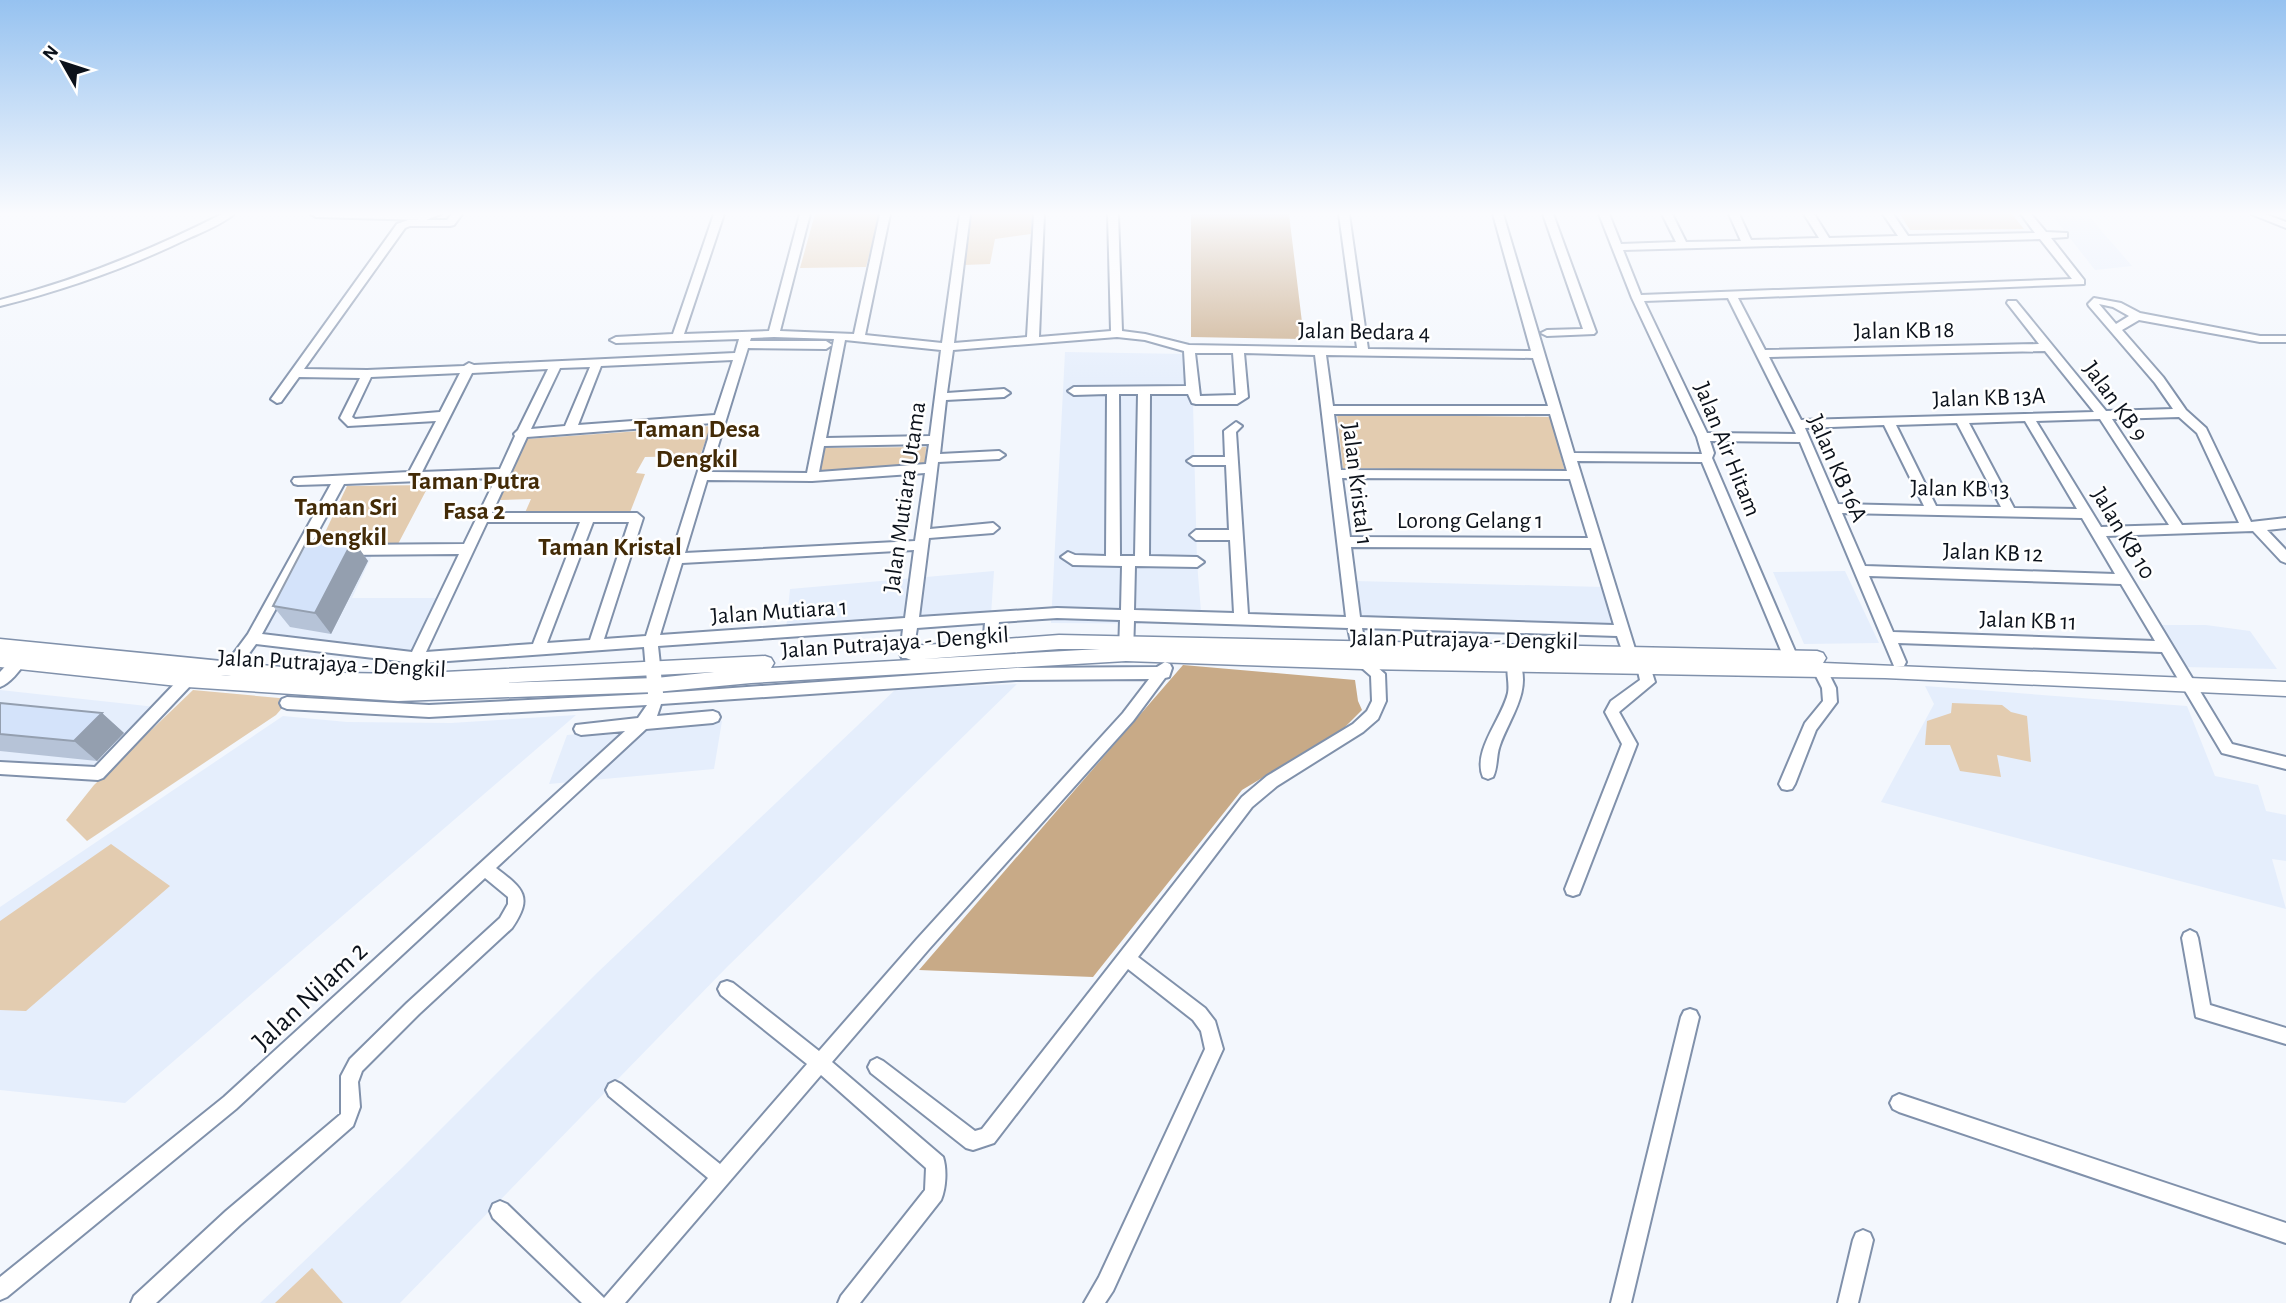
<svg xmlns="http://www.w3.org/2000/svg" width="2286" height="1303" font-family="'Alegreya Sans',sans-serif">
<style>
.built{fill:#e5eefc}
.green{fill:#e3ccb0}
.forest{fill:#c8aa87}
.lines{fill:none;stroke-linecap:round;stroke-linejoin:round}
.minor-casing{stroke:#8091ab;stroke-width:4}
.major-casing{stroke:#8091ab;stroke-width:3}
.minor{fill:#fff;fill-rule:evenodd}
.major{fill:#fff;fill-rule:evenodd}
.wall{fill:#b6c3d7}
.shaded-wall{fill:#949faf}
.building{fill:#d4e3fa;stroke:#949faf;stroke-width:2}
.labels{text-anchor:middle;stroke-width:5;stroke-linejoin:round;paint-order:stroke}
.street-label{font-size:24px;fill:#0c121b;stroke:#fff}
.neighbourhood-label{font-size:26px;font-weight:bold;fill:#432b07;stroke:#fff}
.near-street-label{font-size:28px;fill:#0c121b;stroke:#fff}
</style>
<rect width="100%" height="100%" fill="#f3f7fd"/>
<path class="built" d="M2051 214H2087L2132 266 2095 270Z
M1065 352 1187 354 1185 381 1193 403 1197 562 1202 624 1051 623Z
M373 553 352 598H439L413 654 260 635 304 554Z
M994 571 991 615 786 629 790 589Z
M1845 571 1879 643 1804 644 1773 572Z
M1354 581 1604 587 1617 627 1359 619Z
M2157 625H2206L2250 631 2277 669 2183 667Z
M1017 684 727 967 400 1303H260L402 1168 598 972 896 689Z
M1925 686 2187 706 2215 776 2258 785 2266 811 2286 815V861L2272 859 2286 909 1881 802 1934 704Z
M0 690 156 707 98 770 0 763Z
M576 715 125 1103 0 1090V907L283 716 347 722 451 723Z
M722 721 714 769 549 784 567 735Z"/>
<path class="green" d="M815 214H880L866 267 800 268Z
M969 214H1032L1031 234 995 239 990 264 964 265Z
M1900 214H2012L2024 229 1910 230Z
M1337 414 1551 417 1565 472 1343 468Z
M711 426 700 456 645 457 636 473 645 474 629 515H524L531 499 499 500 527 439Z
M926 447 925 466 817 472 822 448Z
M429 485 398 544 321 541 347 486Z
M193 690 290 699 276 715 87 841 66 820 94 785Z
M1952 703 2002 705 2011 712 2027 716 2031 762 1997 755 2001 777 1960 771 1950 745H1925L1927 721 1951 713Z
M111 844 170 886 26 1011 0 1010V921Z
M312 1268 343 1303H275Z"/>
<path class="forest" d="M1191 214H1289L1304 339 1191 337Z
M1183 665 1355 680 1358 701 1362 710 1342 730 1242 790 1093 977 919 970Z"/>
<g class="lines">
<g class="minor-casing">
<path id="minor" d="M222 214H234C221 225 202 232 187 239 127 268 64 290 0 306V300C78 280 151 250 222 214Z
M311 214H441L426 220H447L452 214H462L454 225 450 226H410L405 228 304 369 367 370 464 366 469 363 474 365 735 353 739 339 616 343 610 340 616 337 673 334 714 214H724L684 334 769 331 800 214H810L780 331 854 334 880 214H890L865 335 942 343 960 214H970L954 343 1027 337 1034 214H1044L1039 337 1111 331 1108 214H1118L1122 331 1145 334 1189 345 1357 348 1339 214H1349L1368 349 1531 351 1493 214H1503L1574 453 1702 454 1697 437 1632 298 1599 214H1609L1621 244 1676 242 1662 214H1672L1686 242 1741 241 1729 214H1739L1751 240 1819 238 1804 214H1814L1829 238 1898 236 1883 214H1893L1908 236 2035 233 2021 214H2031L2046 232 2067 233V237L2051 238 2084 280V284L1738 298 1765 350 2039 344 2007 303 2008 301H2016L2106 411 2173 409 2155 383 2089 306 2088 304 2094 298 2121 303 2140 313 2260 336H2286V342H2260L2139 320 2122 330 2163 377 2186 410 2206 428 2251 522 2286 518V528L2267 530 2286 550V563L2281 561 2253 531 2106 536 2232 744 2286 757V769L2222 753 2162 652 1898 643 1906 662 1904 666H1894L1800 442 1710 441 1714 453 1712 458 1801 665 1799 669H1789L1787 665 1702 462 1577 461 1636 652 1634 656H1624L1617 636 1362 628 1368 659 1385 674 1386 701 1378 719 1363 732 1277 786 1252 807 1138 957 1205 1008 1215 1021 1223 1049 1113 1291 1105 1303H1084L1099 1277 1205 1049 1201 1031 1193 1020 1128 969 994 1143 973 1150 966 1148 871 1073 868 1067 871 1061 877 1058 883 1061 975 1131 982 1129 1242 797 1267 776 1353 724 1367 711 1372 701 1371 676 1355 662 1348 628 1134 621 1133 653 1131 657H1121L1119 653 1120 620 1057 618 999 622 995 651H985L983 647 985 623 917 628 912 658H902L900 654 903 629 658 646 663 693 1016 668 1157 667 1165 662 1170 664 1172 668 1169 677 1165 678 1133 721 929 949 832 1062 943 1157C947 1169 946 1188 941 1200L860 1303H838L841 1296 925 1190 926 1168 821 1075 625 1303H582L493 1218 490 1211 493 1204 500 1201 507 1204 604 1298 708 1178 609 1096 606 1090 609 1084 615 1081 621 1084 720 1164 807 1064 721 995 718 989 721 983 727 981 733 983 819 1051 917 939 1123 713 1149 679 1016 680 661 704 657 716 713 711 718 713 720 717 718 721 713 723 646 729 496 868C524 889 533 897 512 928L419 1014 362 1071 358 1082 360 1107 353 1126 240 1225 156 1303H131L134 1296 226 1211 341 1114V1076L350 1059 407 1003 500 918 508 904V897L485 878 236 1109 7 1297 0 1300V1277L224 1097 625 731 581 735 576 733 574 729 576 725 638 718 647 705 429 717 287 709 282 707 280 703 282 699 287 697 429 705 648 694 644 647 421 663 410 685H400L398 681 407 662 256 644 235 673H225L223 669 225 665 248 634 331 484 298 485 294 484 292 481 294 478 409 472 436 421 348 426 340 418 360 378 299 377 281 402 277 403 271 399 397 224 408 220H424L316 217ZM2040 239 2072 279 1641 295 1623 250ZM1728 298 1796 434 1707 433 1644 301ZM2099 304 2113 307 2129 316 2116 324ZM774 337 834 339 807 473 710 472 748 348 826 349 832 345 826 341H750L751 338ZM1117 337 1145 340 1184 351 1186 386 1074 387 1068 391 1074 395 1107 394 1106 556 1075 555 1068 552 1061 557 1073 565 1122 566 1121 610 1057 608 919 617 929 538 993 533 999 528 993 523 930 529 938 462 999 459 1005 455 999 451 940 454 946 400 1004 397 1010 393 1004 389 947 393 953 350ZM845 340 941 350 930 436 826 438ZM2045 351 2094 412 1801 420 1769 357ZM1195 353H1233L1236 395 1200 396ZM1244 353 1315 355 1346 617 1248 614 1236 432 1242 426 1236 422 1224 431 1225 457H1193L1187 461 1193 465H1226L1229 530H1196L1190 535 1196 540H1230L1234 613 1134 610 1135 566 1197 567 1204 562 1197 557 1149 556 1150 394H1188L1192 403 1196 404H1237L1248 397ZM1326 355 1533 358 1548 406H1333ZM733 360 715 415 578 425 601 366ZM590 367 565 426 531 429 560 368ZM548 369 518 430 514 434 515 436 500 469 422 472 472 373ZM460 373 440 412 355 419 352 417 371 377ZM1119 394H1138L1135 556H1120ZM1334 414H1550L1567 471 1341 470ZM2179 417 2197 433 2239 523 2182 525 2112 419ZM2100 419 2169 525 2101 527 2036 421ZM2025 421 2077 509 2014 508 1969 423ZM713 423 646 636 604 639 643 518 637 513H492L527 437ZM1957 423 2001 507 1936 506 1896 425ZM1884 425 1924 506 1838 504 1805 428ZM929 444 926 464 819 472 824 446ZM925 473 915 541 685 553 707 480 812 481ZM496 478 464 544 342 545 335 550 342 555 459 554 412 652 262 634 344 484ZM1342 478 1570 479 1588 538 1350 537ZM1842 513 2082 518 2115 574 1865 566ZM487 522H580L533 644 426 652ZM593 522H629L590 640 547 643ZM1351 547 1591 548 1614 625 1360 617ZM914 550 905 618 660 635 682 563ZM1869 576 2121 584 2155 641 1893 632Z
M1543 214H1553L1596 332 1594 334 1547 336 1541 333 1547 330 1583 329Z
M2251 214H2265L2286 222V228Z
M18 656 23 658 25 662C20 671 10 683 0 687V672L13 658Z
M1514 658 1519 660C1532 691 1510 717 1500 745 1496 755 1498 767 1493 777L1488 779 1483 777C1472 751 1502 719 1508 693 1510 682 1505 671 1509 660Z
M1644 661 1649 663 1655 682 1619 712 1637 744 1581 889 1579 894 1573 896 1567 894 1565 889 1622 744 1605 712 1611 701 1640 680 1637 667 1639 663Z
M1820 664 1825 666 1836 688 1837 702 1816 730 1795 784 1792 789 1787 790 1782 789 1779 784 1805 723 1823 701 1822 688 1813 670 1815 666Z
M187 674 192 676 194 680 192 684 103 778 98 780 0 774V762L95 767 182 676Z
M2190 930 2196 933 2198 938 2210 1005 2286 1028V1044L2196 1017 2182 938 2184 933Z
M1690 1009 1696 1011 1699 1017 1631 1303H1611L1681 1017 1684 1011Z
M1899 1094 2286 1223V1243L1899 1112 1893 1109 1890 1103 1893 1097Z
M1863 1230 1870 1233 1873 1240 1858 1303H1838L1853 1240 1856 1233Z"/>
</g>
<g class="major-casing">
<path id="major" d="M1059 635 1817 651 1823 653 1826 658 1823 663 2286 682V696L1885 678 1362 669 1126 661 751 683 656 692 398 701 187 687 0 667V653L231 676 0 653V639L343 673 405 674 765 656 771 658 774 663 771 668 911 660 906 658 903 653 906 648 912 646ZM1059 649H1100L923 659ZM714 672 656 678 498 683Z"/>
</g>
<use href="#minor" class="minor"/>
<use href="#major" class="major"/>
</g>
<path class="wall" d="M353 540 368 561 331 634 290 627 273 606Z
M0 703 102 713 124 733 97 761 0 751Z"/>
<path class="shaded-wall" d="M353 540 368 561 331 634 315 613Z
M102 713 124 733 97 761 74 741Z"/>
<path class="building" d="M353 540 315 613 273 606 307 541Z
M0 703 102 713 74 741 0 734Z"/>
<linearGradient id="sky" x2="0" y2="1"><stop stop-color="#96c2f0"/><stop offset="0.54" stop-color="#fafbfe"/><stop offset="1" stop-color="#fafbfe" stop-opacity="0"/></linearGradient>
<rect width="2286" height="396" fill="url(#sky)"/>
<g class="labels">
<g class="street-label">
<text transform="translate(1904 330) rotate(-1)" y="8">Jalan KB 18</text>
<text transform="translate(1364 331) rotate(1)" y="8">Jalan Bedara 4</text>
<text transform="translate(1989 397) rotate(-2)" y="8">Jalan KB 13A</text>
<text transform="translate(2116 401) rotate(54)" y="8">Jalan KB 9</text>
<text transform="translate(1728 449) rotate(68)" y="8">Jalan Air Hitam</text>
<text transform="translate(1838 468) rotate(66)" y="8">Jalan KB 16A</text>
<text transform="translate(1358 484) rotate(83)" y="8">Jalan Kristal 1</text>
<text transform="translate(1960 488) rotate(1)" y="8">Jalan KB 13</text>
<text transform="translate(904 497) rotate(-82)" y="8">Jalan Mutiara Utama</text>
<text x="1470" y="528">Lorong Gelang 1</text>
<text transform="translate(2124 533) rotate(59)" y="8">Jalan KB 10</text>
<text transform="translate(1993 552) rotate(2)" y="8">Jalan KB 12</text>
<text transform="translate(779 611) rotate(-4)" y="8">Jalan Mutiara 1</text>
<text transform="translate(2028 620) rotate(2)" y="8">Jalan KB 11</text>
<text transform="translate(1464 639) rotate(1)" y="8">Jalan Putrajaya - Dengkil</text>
<text transform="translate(895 642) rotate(-4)" y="8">Jalan Putrajaya - Dengkil</text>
<text transform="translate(332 663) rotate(3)" y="8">Jalan Putrajaya - Dengkil</text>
</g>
<g class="neighbourhood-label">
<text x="697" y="437">Taman Desa<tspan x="697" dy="30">Dengkil</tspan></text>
<text x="474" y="489">Taman Putra<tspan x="474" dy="30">Fasa 2</tspan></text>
<text x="346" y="515">Taman Sri<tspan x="346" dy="30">Dengkil</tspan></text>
<text x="610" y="555">Taman Kristal</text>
</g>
<g class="near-street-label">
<text transform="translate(309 995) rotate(-43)" y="10">Jalan Nilam 2</text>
</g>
</g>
<g transform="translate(63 63) rotate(309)" stroke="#ffffff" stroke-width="5" paint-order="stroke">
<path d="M0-5L12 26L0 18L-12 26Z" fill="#0c121b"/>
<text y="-10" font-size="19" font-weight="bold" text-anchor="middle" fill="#0c121b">N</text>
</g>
</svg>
